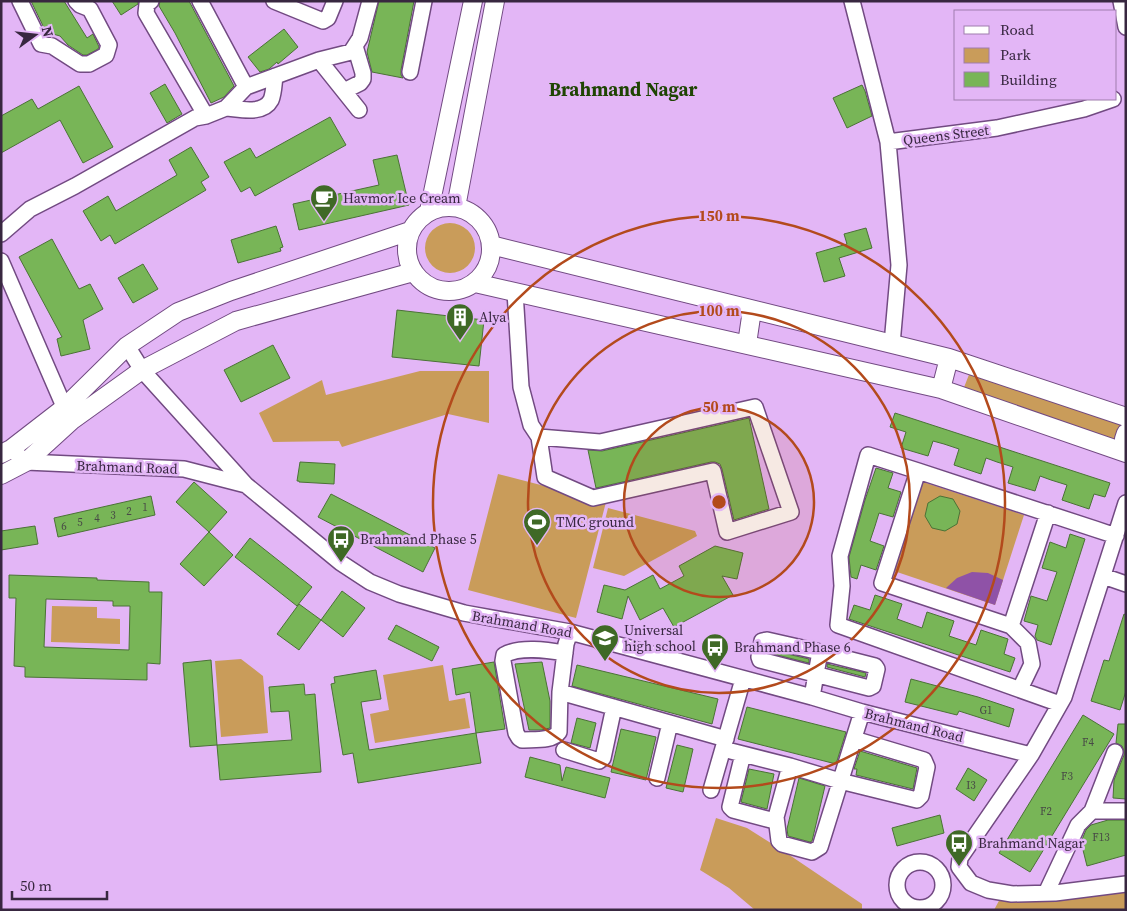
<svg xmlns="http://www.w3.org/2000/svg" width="1127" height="911" font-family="'Source Serif 4',serif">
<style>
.green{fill:#c99c5a}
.water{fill:#8f52a7}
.building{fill:#78b557;stroke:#4b7236;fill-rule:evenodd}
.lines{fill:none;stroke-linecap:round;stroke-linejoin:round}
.minor-casing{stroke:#724a82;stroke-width:18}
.tertiary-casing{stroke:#724a82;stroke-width:20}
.minor{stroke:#fff;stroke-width:15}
.tertiary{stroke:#fff;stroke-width:18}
.ring{fill:none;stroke:#b34a1c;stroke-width:2.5}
.labels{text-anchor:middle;stroke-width:5;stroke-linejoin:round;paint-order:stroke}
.number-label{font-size:11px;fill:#484a46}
.street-label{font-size:14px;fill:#382740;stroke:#e3b6f6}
.poi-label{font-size:14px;fill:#382740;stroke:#e3b6f6;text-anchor:start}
.district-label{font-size:19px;font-weight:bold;fill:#1f4503;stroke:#e3b6f6}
.centre{fill:#b34a1c;stroke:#e3b6f6;stroke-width:2.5}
.ring-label{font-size:15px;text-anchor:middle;font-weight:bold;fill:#b34a1c;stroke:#e3b6f6;stroke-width:5;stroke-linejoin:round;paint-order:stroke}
</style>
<rect width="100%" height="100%" fill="#e3b6f6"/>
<path class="green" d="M425 248a25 25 0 1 1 50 0a25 25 0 1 1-50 0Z
M420 371H489V423L448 414 342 447 339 441 273 442 259 413 322 380 326 395Z
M970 372 1126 425 1122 444 963 390Z
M498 474 606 502 576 618 468 590Z
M923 482 1024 515 995 605 894 571Z
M608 508 695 531 697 536 624 576 593 568Z
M52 606 97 607V618L120 619V644L51 642Z
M241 659 263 676 268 733 221 737 215 661Z
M443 665 449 701 465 698 470 728 375 743 370 714 389 710 383 675Z
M716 818 747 828 782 850 862 904V910H755L729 888 700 870Z
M1126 889V910H994L1001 897Z"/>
<path class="water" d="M972 572 988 573 1003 580 995 605 946 588 957 578Z"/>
<path class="building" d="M31 1H64L87 38 93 34 99 47 98 49 87 55H83L68 45 60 36 46 32Z
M112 1H138V4L121 15Z
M160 1H189L234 86 224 97 211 103 175 33 159 6Z
M379 1H414L401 70V75L403 78 372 72 367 52Z
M284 29 298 47 278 64 277 62 269 69 260 72 248 57Z
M165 84 182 114 167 123 150 93Z
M862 85 865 91 872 116 847 128 833 98Z
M79 86 113 147 83 163 60 120 1 153V116L32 99 38 109Z
M330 117 346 145 255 196 250 187 241 192 224 162 250 148 256 158Z
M191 147 209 177 201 182 206 190 115 244 110 235 101 241 83 211 108 196 116 211 177 175 169 160Z
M397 155 409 205 299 230 293 204 379 185 373 160Z
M276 226 283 247 280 248 281 251 238 263 231 240Z
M866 228 872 248 839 258 845 276 824 282 816 253 847 244 844 234Z
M52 239 79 289 90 284 103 309 83 320 90 349 61 356 57 339 62 337 19 257Z
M143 264 158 289 133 303 118 278Z
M397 310 484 320 479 366 392 357Z
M273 345 290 378 241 402 224 370Z
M895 413 1110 483 1105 497 1094 494 1089 509 1062 500 1067 485 1051 480 1040 476 1035 491 1008 483 1013 467 997 462 986 458 981 474 954 465 959 449 944 444 933 441 928 456 901 448 906 432 890 427Z
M749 418 769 509 734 520 722 469 720 464 715 462H711L596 488 588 450 602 451Z
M300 462 335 464 334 484 299 482V481H297Z
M876 468 893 473 888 488 901 492 893 517 879 513 875 526 870 541 884 546 876 570 861 565 857 579 851 577 849 557 865 500Z
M194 482 227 512 209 532 176 502Z
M331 494 435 548 423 572 318 517Z
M151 496 155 515 58 537 54 518Z
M940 496 953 499 960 511 957 524 945 531 932 528 925 516 928 503Z
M35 526 38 544 1 550V531Z
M209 532 233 555 204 586 180 564Z
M1070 534 1085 539 1051 645 1037 640 1035 636 1038 625 1024 621 1031 596 1047 601 1057 572 1042 568 1050 542 1066 548Z
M250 538 312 587 297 606 235 557Z
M715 546 743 553 737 579 722 576 733 595 674 627 663 608 640 620 628 596 622 619 597 612 604 585 625 590 653 575 660 589 684 576 679 566Z
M9 575 97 578V580L149 582V592H162L160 664 147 663V680L25 677V667L14 666 16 598H9ZM46 599 113 601V606H130L129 650 44 647Z
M342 591 365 608 343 637 321 620Z
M875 595 902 604 897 619 922 628 927 612 954 621 949 636 976 645 981 630 1008 639 1004 654 1015 658 1010 672 849 619 854 605 870 610Z
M299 604 321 620 299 650 277 634Z
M1124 614 1126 615V691L1120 710 1091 701 1104 660 1109 661Z
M396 625 439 647 432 661 388 639Z
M770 650 809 659V663L769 653Z
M211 660 217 745 190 747 183 663Z
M494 662 505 729 476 733 470 692 456 695 452 669Z
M542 662 550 701V728L541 730H529L515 664Z
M827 664 866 673 865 677 827 667Z
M577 665 718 699 712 724 572 686Z
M376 670 381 699 361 702 369 750 476 733 481 763 358 783 353 753 343 755 331 684 335 683 334 677Z
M911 679 978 697 1014 709 1009 727 959 711 957 715 905 702Z
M304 684 305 695 315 694 321 772 220 780 217 745 292 740 289 711 271 712 269 687Z
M747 707 846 732 836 764 738 739Z
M1083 715 1114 734 1030 872 999 853Z
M577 718 596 723 590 748 571 743Z
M1118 724H1126V799L1113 798 1114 780 1124 755V751L1122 746 1116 743Z
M621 729 656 737 646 780 611 772Z
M677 745 693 749 683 792 666 788Z
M860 751 917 768 913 789 856 775 857 769H854Z
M530 757 560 765 562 781 566 767 610 778 605 798 525 777Z
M968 768 987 780 974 801 956 789Z
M749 769 774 774 767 809 741 802Z
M799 778 825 786 813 837 812 841 810 842 788 836 787 829Z
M940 815 944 833 897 846 892 828Z
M1108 820H1126V855L1087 866 1081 842 1086 830 1091 825Z"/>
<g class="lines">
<g class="minor-casing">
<path id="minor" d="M20 1 41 44 52 46 80 64H89L106 55 109 45 90 9 80 5 76 1
M151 1 147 4 146 13 206 116
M200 1 246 87
M274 1 323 21 328 18 335 1
M852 1 888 142 899 265 892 344
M1121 1 1126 27
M319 60 359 110
M410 72 424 1
M344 91 360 83 363 79V73L355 46
M226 108C240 109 263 115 271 100 274 93 274 83 275 76
M888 142 997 128 1084 109 1113 99
M1 234 30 209 75 186 195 118 206 116 226 108 246 87 319 60 351 52 360 38 370 1
M1 261 69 418
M515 292 521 387 531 425 539 437 545 477 593 498 713 471 727 532 791 512 755 407 600 442 539 437
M127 346 142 370 246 485 341 563 370 582 399 594 464 613 570 632 812 697 862 712 1031 755
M11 449 26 462 184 469 246 485
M918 471 868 455 840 556 842 586 838 625 1060 704
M1126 503 1064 697 1031 755 960 858 959 867 971 883 988 890 1012 894 1055 893 1126 884
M1048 513 1011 626 882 583 918 471 1095 529 1116 536
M1103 576 1126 584
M1011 626 1028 643 1032 664 1020 689
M565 653C547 650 520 646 504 655L503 661 516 733 519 738 522 740C533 739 552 742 559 732L560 692 566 644 570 632
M560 692 726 739
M812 697 816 674 820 652 767 640 762 641 759 657 760 660 869 688 873 686 877 669 875 666 820 652
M723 749 790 766 840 781 917 800 921 796 927 767 924 760 854 739
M564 750 599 761 603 758 614 707
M743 754 730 807 733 810 771 820 776 817 790 766
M657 778 670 723
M711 790 743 679
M1092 811 1115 752
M776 817 779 841 782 844 812 852 820 847 862 712
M897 885a23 23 0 1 1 46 0a23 23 0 1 1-46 0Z
M1046 893 1078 825 1092 811H1126"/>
</g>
<g class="tertiary-casing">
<path id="tertiary" d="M407 249a42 42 0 1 1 84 0a42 42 0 1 1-84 0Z
M456 207 495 1
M429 211 473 1
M491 245 949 358 1126 417
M475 283 941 389 1126 453
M747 344 752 310
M941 389 949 358
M1126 433 1124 439 1126 449
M1 454 11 449 64 408 127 346 178 312 231 291 410 231
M1 475 26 462 71 421 142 370 236 321 413 272"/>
</g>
<use href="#minor" class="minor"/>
<use href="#tertiary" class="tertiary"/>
</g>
<circle cx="719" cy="502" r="95" fill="#b34a1c" fill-opacity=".12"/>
<g class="ring">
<circle cx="719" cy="502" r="95"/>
<circle cx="719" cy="502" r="191"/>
<circle cx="719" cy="502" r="286"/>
</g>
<defs>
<g id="cafe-pin" transform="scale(1.4375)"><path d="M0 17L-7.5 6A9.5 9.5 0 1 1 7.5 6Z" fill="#3f6926" stroke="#e3b6f6"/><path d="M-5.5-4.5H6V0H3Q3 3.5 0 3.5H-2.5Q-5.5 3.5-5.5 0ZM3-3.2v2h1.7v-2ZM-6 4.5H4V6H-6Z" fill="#fff"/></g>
<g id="building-pin" transform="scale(1.4375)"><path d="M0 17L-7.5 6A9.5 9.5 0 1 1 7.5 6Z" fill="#3f6926" stroke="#e3b6f6"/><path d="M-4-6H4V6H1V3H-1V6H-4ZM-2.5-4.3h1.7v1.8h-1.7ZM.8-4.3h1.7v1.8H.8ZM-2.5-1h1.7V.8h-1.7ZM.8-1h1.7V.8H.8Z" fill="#fff"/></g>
<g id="stadium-pin" transform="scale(1.4375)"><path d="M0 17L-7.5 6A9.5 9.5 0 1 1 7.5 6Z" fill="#3f6926" stroke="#e3b6f6"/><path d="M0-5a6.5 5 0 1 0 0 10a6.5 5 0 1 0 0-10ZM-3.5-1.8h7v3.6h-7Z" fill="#fff"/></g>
<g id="bus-pin" transform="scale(1.4375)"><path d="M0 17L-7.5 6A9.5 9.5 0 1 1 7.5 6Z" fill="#3f6926" stroke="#e3b6f6"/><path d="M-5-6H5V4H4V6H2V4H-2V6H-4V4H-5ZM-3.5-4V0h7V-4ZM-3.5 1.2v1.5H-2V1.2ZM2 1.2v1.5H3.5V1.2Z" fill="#fff"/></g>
<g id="school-pin" transform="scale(1.4375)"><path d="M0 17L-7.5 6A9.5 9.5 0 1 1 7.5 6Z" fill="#3f6926" stroke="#e3b6f6"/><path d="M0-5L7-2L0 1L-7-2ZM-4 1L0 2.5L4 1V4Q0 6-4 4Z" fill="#fff"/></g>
</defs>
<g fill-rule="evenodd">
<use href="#cafe-pin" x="324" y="198"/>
<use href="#building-pin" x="460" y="317"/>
<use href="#stadium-pin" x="537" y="522"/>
<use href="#bus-pin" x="341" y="539"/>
<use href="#school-pin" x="605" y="638"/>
<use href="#bus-pin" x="715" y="647"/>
<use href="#bus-pin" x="959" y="843"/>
</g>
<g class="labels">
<g class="number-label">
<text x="145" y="511">1</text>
<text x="129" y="515">2</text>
<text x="113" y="519">3</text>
<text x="97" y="522">4</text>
<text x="80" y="526">5</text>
<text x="64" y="530">6</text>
<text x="986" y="714">G1</text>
<text x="1088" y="746">F4</text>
<text x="1067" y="780">F3</text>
<text x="971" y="789">I3</text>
<text x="1046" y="815">F2</text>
<text x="1101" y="841">F13</text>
</g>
<g class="street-label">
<text transform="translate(946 135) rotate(-7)" y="5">Queens Street</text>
<text transform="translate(127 467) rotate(2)" y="5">Brahmand Road</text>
<text transform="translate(522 624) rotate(10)" y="5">Brahmand Road</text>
<text transform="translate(914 725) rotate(14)" y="5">Brahmand Road</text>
</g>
<g class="poi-label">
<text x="343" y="203">Havmor Ice Cream</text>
<text x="479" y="322">Alya</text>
<text x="556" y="527">TMC ground</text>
<text x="360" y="544">Brahmand Phase 5</text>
<text x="624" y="635">Universal<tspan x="624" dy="16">high school</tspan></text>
<text x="734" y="652">Brahmand Phase 6</text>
<text x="978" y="848">Brahmand Nagar</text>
</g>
<g class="district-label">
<text x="623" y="96">Brahmand Nagar</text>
</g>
</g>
<circle cx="719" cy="502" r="8" class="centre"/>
<g class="ring-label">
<text x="719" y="221">150 m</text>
<text x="719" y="316">100 m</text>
<text x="719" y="412">50 m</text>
</g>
<rect width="1127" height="911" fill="none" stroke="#382740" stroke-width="5"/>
<rect x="954" y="10" width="162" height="90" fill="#e3b6f6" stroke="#9f7dad"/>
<rect x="964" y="26" width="25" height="8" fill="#ffffff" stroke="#9f7dad"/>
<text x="1000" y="35" font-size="15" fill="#382740">Road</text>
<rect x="964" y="48" width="25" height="15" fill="#c99c5a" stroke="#9f7dad"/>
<text x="1000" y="60" font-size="15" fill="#382740">Park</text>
<rect x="964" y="72" width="25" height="15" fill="#78b557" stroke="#9f7dad"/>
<text x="1000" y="85" font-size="15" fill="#382740">Building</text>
<g transform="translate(35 35) rotate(75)" stroke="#e3b6f6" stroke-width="4" paint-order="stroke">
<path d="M0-4L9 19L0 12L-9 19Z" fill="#382740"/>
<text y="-8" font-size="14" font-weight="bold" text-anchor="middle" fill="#382740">N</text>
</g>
<path d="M12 891v8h95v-8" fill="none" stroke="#382740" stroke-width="2.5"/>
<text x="20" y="891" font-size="15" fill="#382740" stroke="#e3b6f6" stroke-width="4" paint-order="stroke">50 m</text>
</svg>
